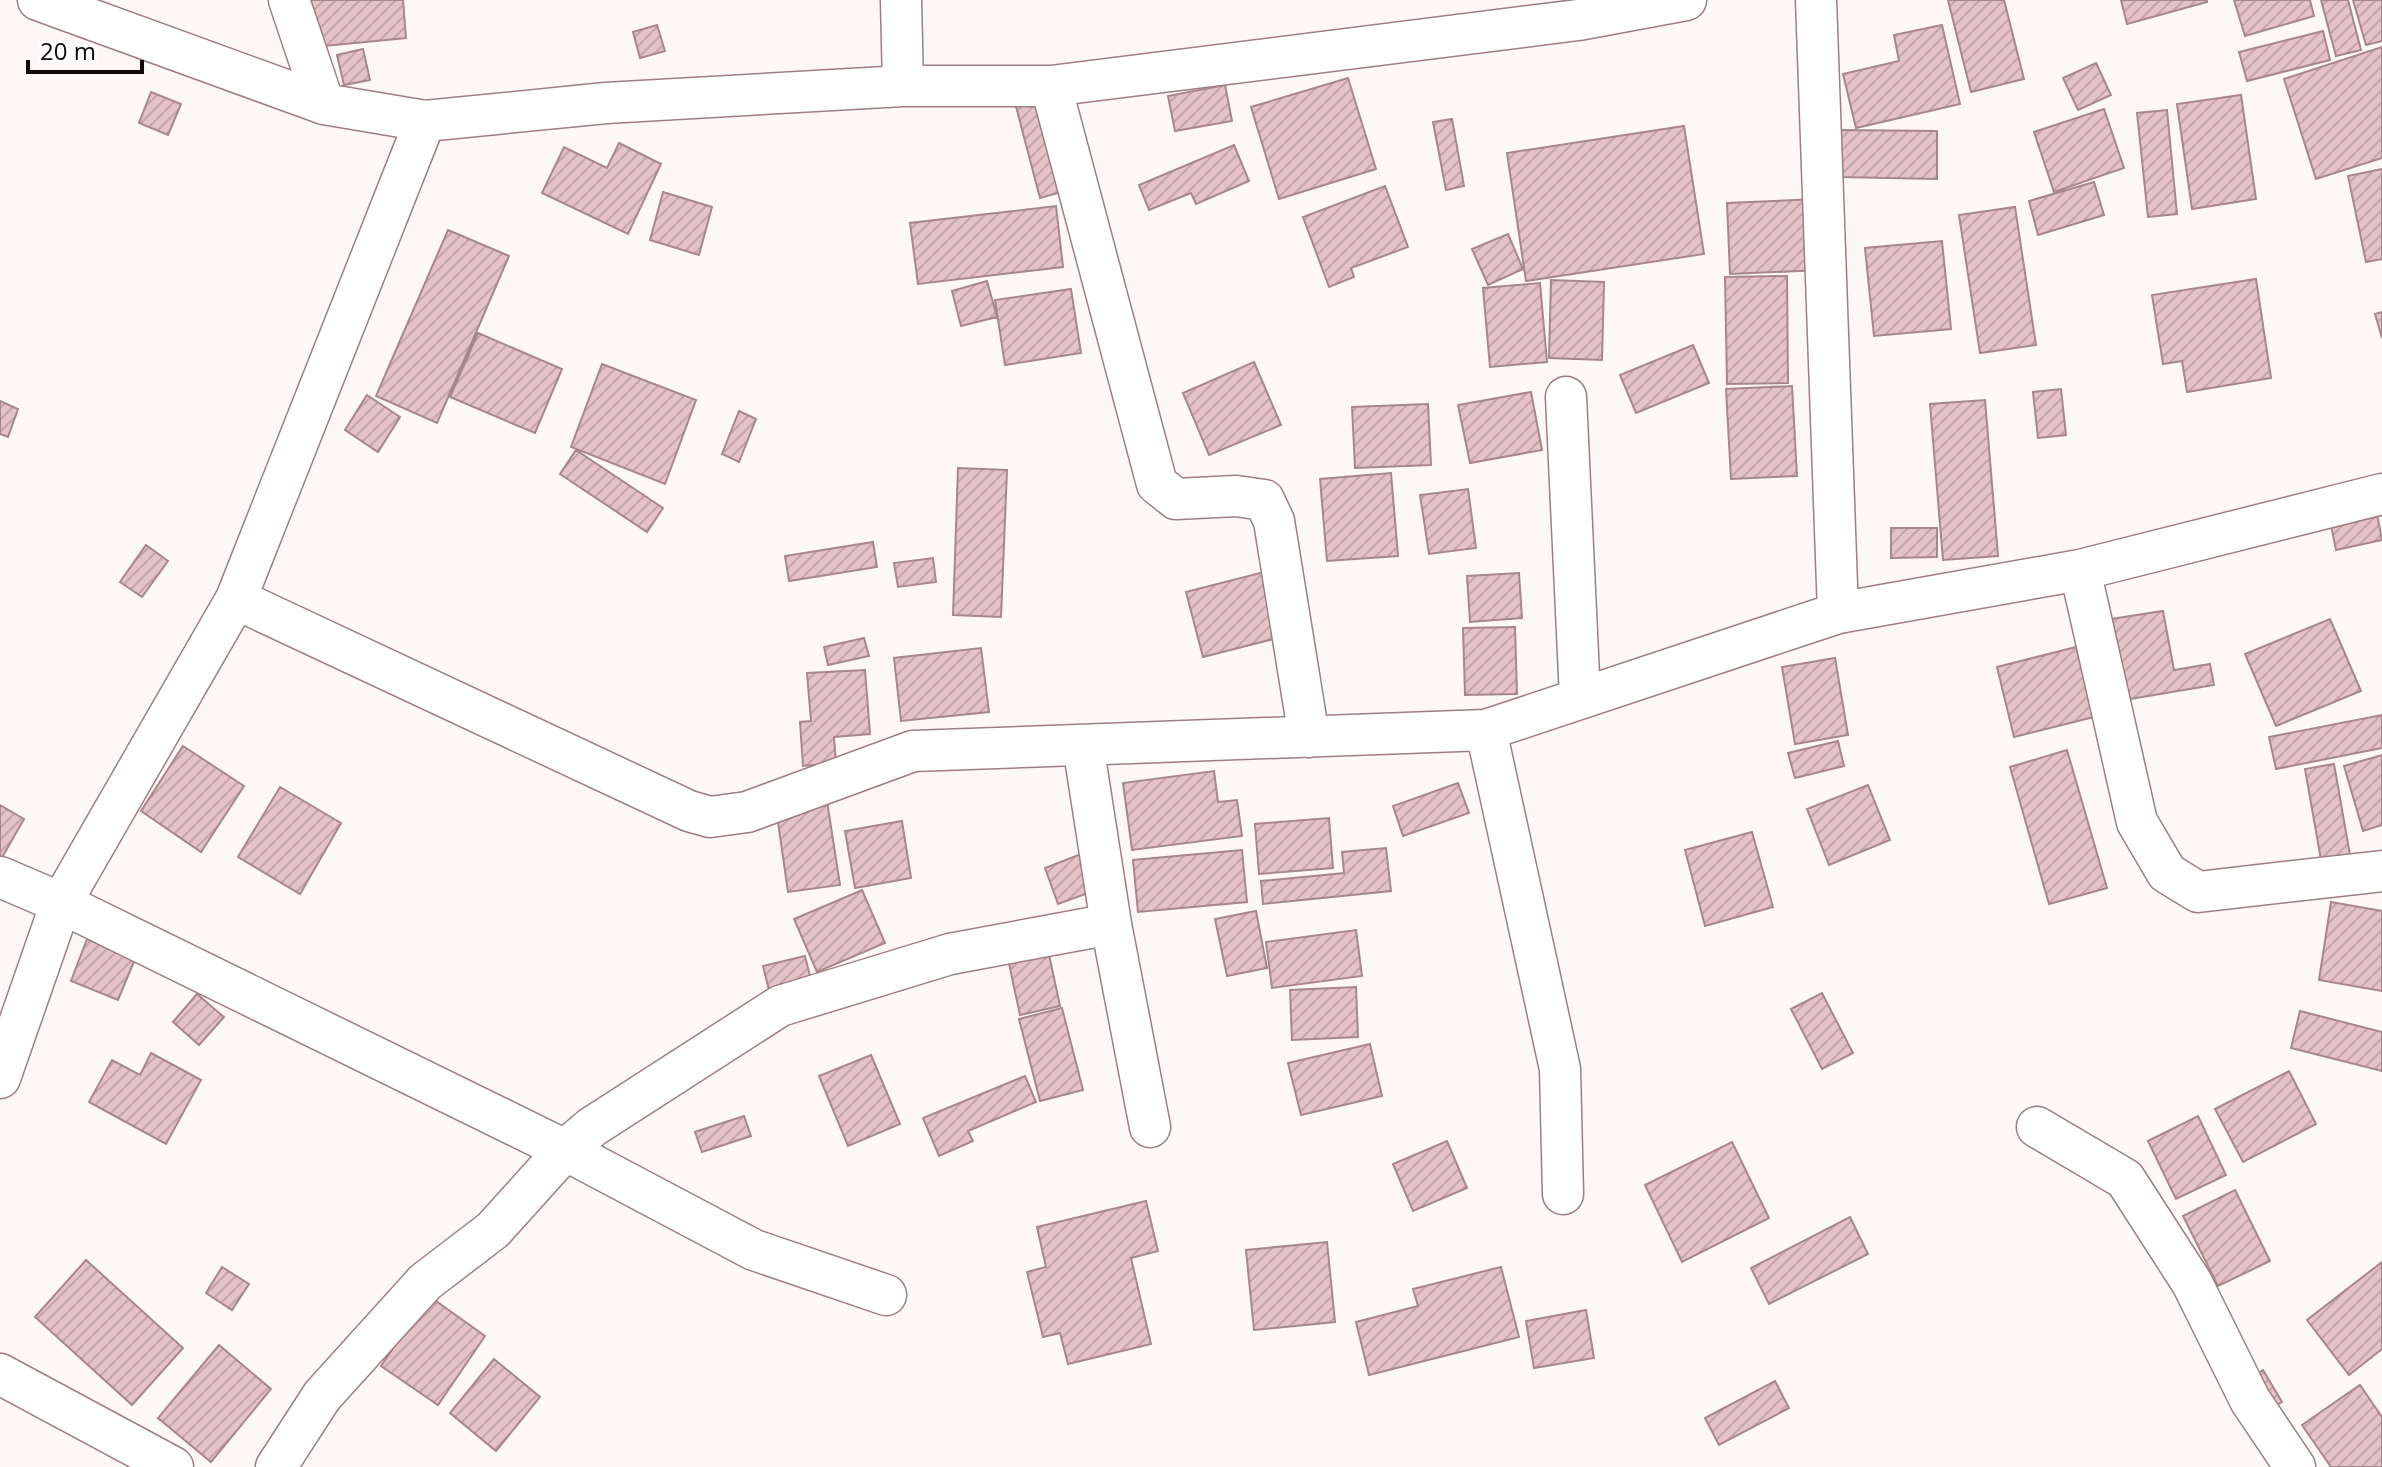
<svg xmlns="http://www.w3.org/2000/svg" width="2382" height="1467" font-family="'Open Sans',sans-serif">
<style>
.building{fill:url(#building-hatch);stroke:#a7868c;stroke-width:2}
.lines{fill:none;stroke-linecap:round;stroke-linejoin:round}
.minor-casing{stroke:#9e7e83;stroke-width:43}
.minor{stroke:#fff;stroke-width:40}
</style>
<defs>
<pattern id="building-hatch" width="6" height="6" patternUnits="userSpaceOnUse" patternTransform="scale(2)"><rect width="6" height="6" fill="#e5c2c8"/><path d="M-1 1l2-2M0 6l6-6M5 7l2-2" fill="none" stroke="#c4a5aa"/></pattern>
</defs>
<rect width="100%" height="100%" fill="#fef7f8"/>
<path class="building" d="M310 0H403L406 38 314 47Z
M1948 0H2004L2024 79 1971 92Z
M2121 0H2207V2L2127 24Z
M2234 0H2310L2314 16 2245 36Z
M2321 0H2348L2361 50 2336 56Z
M2353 0H2382V41L2366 45Z
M657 25 665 51 640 58 633 32Z
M1942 25 1960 104 1856 128 1843 74 1899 61 1894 35Z
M2323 31 2330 60 2247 81 2239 52Z
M2382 47V158L2316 179 2284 79Z
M363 49 370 80 344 85 337 55Z
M2096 63 2111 95 2078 110 2063 78Z
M1348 78 1376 169 1279 199 1251 107Z
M1056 83 1082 186 1040 198 1013 95Z
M1225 85 1232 121 1175 131 1168 96Z
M151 92 181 104 168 135 139 123Z
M2241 95 2256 199 2192 209 2177 104Z
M2104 109 2124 168 2054 192 2034 132Z
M2167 110 2177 214 2148 217 2137 113Z
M1452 119 1464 186 1446 190 1433 122Z
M1684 126 1704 254 1526 281 1507 153Z
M1840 130 1937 131V179L1839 177Z
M619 143 661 164 628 234 542 193 564 147 607 168Z
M1234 145 1249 181 1196 204 1191 193 1149 210 1139 185Z
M2382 169V259L2366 262 2348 176Z
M2094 182 2104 215 2038 235 2029 201Z
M1385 186 1408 247 1351 268 1354 277 1329 287 1303 217Z
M663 192 712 207 699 255 650 240Z
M1818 199 1821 270 1730 274 1727 203Z
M1056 206 1063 267 918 284 910 223Z
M2015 207 2036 345 1980 353 1959 215Z
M448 230 509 256 437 423 376 396Z
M1508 234 1523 269 1488 285 1472 249Z
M1942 241 1951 329 1874 336 1865 248Z
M1787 276 1788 383 1727 384 1725 277Z
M2256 279 2271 378 2187 392 2182 361 2163 364 2152 295Z
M1551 280 1604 282 1602 360 1549 358Z
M987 281 997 317 961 326 952 291Z
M1540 283 1547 362 1490 367 1483 288Z
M1071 289 1081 353 1005 365 995 300Z
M2382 312V338L2375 314Z
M478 333 562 369 535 433 450 397Z
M1693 345 1709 383 1636 413 1620 375Z
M1254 362 1281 425 1209 455 1183 393Z
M602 364 696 400 665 484 571 447Z
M1792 386 1797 476 1731 479 1726 389Z
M2061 389 2066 435 2038 438 2033 392Z
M1531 392 1542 450 1470 463 1458 405Z
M367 395 400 417 378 452 345 430Z
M1985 400 1998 556 1943 560 1930 404Z
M0 401 18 409 8 437 0 434Z
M1428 404 1431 465 1355 468 1352 407Z
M739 411 756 419 739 462 722 454Z
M576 450 663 508 647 532 560 474Z
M958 468 1007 470 1001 617 953 615Z
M1391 473 1398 556 1327 561 1320 479Z
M1468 489 1476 548 1429 554 1420 495Z
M2375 504 2382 540 2336 550 2329 515Z
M1891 528H1937V557L1891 558Z
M873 542 877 567 789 581 785 556Z
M146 545 168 561 142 597 120 582Z
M933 558 936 582 898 587 894 563Z
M1284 567 1301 632 1203 657 1186 592Z
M1519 573 1522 618 1470 622 1467 576Z
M2163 611 2174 670 2210 664 2214 685 2118 701 2104 620Z
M2330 619 2361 691 2276 726 2245 654Z
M1515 627 1517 694 1465 695 1463 628Z
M864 638 869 656 828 665 824 647Z
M2076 647 2094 717 2014 737 1997 667Z
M981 648 989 712 901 721 894 658Z
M1835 658 1848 735 1795 744 1782 667Z
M865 670 870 734 834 737 836 763 803 766 800 722 811 721 807 673Z
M2382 715V748L2276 769 2269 737Z
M1838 741 1844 766 1795 778 1788 753Z
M183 746 244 786 201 852 141 811Z
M2067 750 2107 888 2049 904 2010 767Z
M2382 755V825L2363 831 2344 766Z
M2334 764 2353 872 2324 877 2305 769Z
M1214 771 1218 802 1237 800 1242 836 1132 850 1123 783Z
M1458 783 1469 813 1403 836 1393 806Z
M1868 785 1890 840 1829 865 1807 809Z
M280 787 341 823 300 894 238 857Z
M827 801 840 885 788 892 776 808Z
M0 805 24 819 0 861Z
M1329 818 1333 868 1259 874 1255 824Z
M902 821 911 878 855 888 845 831Z
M1752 832 1773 907 1705 926 1685 850Z
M1386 848 1391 891 1263 904 1261 881 1344 873 1342 852Z
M1091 850 1105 887 1058 904 1045 868Z
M1242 850 1247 902 1138 912 1133 860Z
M862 890 885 943 817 972 794 919Z
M2331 902 2382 911V991L2319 980Z
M1256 911 1267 968 1227 976 1215 919Z
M1356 930 1362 976 1272 988 1266 942Z
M1045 936 1060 1006 1020 1015 1005 945Z
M87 939 135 959 118 1000 71 981Z
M805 956 811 980 769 990 763 966Z
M1356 987 1358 1037 1292 1040 1290 990Z
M1822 993 1853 1053 1822 1069 1791 1009Z
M197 994 224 1017 199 1045 173 1022Z
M1062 1008 1083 1090 1040 1101 1019 1019Z
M2300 1011 2382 1032V1071L2291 1048Z
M1370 1044 1382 1096 1301 1115 1288 1063Z
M151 1053 201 1080 166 1144 89 1102 112 1060 140 1075Z
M871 1055 900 1124 848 1146 819 1076Z
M2289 1071 2316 1124 2243 1162 2215 1109Z
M1025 1076 1036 1102 968 1131 973 1141 939 1156 923 1118Z
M744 1116 751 1136 702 1152 695 1132Z
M2198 1116 2226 1175 2176 1199 2148 1141Z
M1447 1141 1467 1188 1413 1211 1393 1164Z
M1732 1142 1769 1218 1682 1262 1645 1185Z
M2235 1190 2270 1261 2218 1286 2183 1216Z
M1146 1201 1158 1251 1131 1258 1151 1344 1068 1364 1060 1333 1043 1337 1027 1272 1046 1267 1037 1227Z
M1850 1217 1868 1254 1769 1304 1751 1268Z
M1327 1242 1335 1322 1254 1330 1246 1250Z
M86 1260 183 1348 132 1405 35 1317Z
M2382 1262V1349L2349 1375 2307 1320Z
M222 1267 249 1284 232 1310 206 1293Z
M1501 1267 1519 1337 1369 1375 1356 1322 1418 1306 1413 1289Z
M429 1296 485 1336 438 1405 381 1366Z
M1586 1310 1594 1358 1534 1368 1526 1321Z
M219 1345 271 1389 211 1462 158 1418Z
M494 1359 540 1397 496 1451 450 1413Z
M2263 1370 2282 1402 2261 1414 2242 1382Z
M1775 1381 1789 1408 1719 1445 1705 1418Z
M2360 1385 2382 1417V1467H2331L2302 1425Z"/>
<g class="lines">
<g class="minor-casing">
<path id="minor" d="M38 0 324 104 425 121 606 103 903 86H1051L1578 20 1686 0
M289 0 324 104
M901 0 903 86
M1816 0 1838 613
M1051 86 1157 484 1176 499 1236 496 1264 500 1274 521 1309 737
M1566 397 1580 697
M2080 570 2137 822 2167 873 2198 892 2382 871
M236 599 689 811 710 817 747 812 913 751 1486 730 1838 613 2080 570 2382 494
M1486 730 1560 1069 1563 1194
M1083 745 1111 924 1150 1127
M0 877 61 903 565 1150 754 1250 886 1295
M0 1078 61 903 236 599 425 121
M2037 1127 2125 1179 2192 1283 2250 1400 2295 1467
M0 1374 173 1467
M276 1467 322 1396 425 1282 493 1230 565 1150 592 1127 780 1006 950 954 1111 924"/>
</g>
<use href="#minor" class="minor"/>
</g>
<path d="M28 60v12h114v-12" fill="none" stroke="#13080a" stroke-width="4"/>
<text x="40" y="60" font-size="24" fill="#13080a" stroke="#ffffff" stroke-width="6" paint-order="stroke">20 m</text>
</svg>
